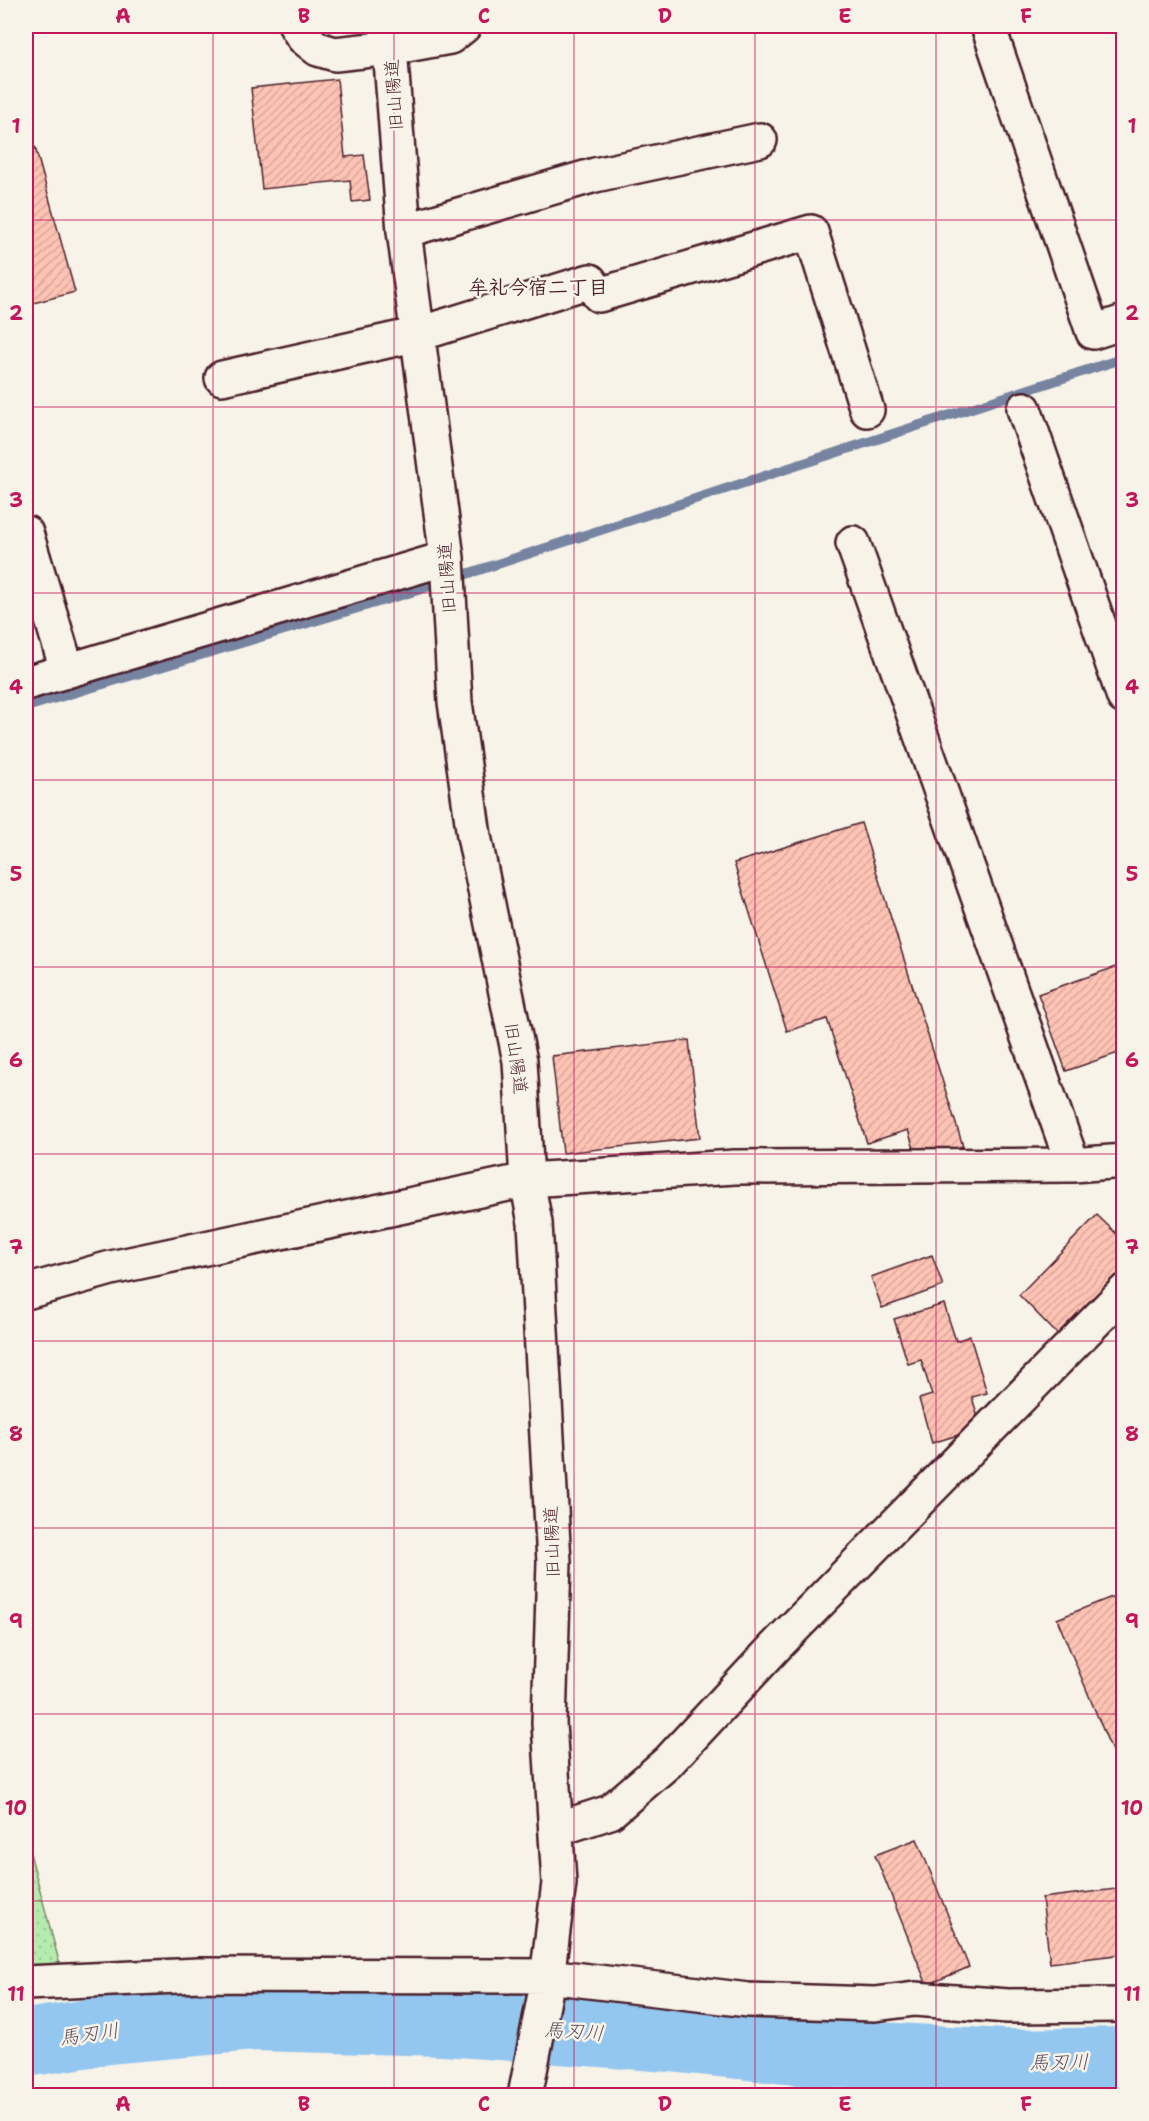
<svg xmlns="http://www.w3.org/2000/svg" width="1149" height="2121" font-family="'Shantell Sans','Klee One',sans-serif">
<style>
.grass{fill:url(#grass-dots);stroke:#80866c;stroke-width:1.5}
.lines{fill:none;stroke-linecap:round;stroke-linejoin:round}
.stream{stroke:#7684a1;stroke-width:10}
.river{stroke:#93c7f0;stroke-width:68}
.building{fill:url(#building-hatch);stroke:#4a1f2b;stroke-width:1.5}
.minor-casing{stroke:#4a1f2b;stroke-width:38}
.tertiary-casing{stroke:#4a1f2b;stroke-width:38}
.minor{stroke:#f7f3e8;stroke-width:33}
.tertiary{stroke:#f7f3e8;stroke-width:33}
.grid{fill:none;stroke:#c2185b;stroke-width:1.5;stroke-opacity:0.55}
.labels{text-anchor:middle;stroke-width:5;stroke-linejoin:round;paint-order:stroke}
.street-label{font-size:18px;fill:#4a1f2b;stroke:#f7f3e8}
.neighbourhood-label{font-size:20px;font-weight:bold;fill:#4a1f2b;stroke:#f7f3e8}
.water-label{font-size:20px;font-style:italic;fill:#605166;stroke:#f7f3e8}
.neatline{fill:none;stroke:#c2185b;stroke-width:2}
.grid-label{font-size:20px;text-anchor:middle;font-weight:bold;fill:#c2185b}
</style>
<defs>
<pattern id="grass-dots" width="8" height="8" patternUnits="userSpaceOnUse" patternTransform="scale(1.5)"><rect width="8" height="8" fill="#b5ecae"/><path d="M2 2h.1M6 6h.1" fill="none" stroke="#9dca96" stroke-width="1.8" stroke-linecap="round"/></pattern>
<pattern id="building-hatch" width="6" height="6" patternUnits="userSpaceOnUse" patternTransform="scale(1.5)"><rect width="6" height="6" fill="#fdc3b4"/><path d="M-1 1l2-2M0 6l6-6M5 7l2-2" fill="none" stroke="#daa79b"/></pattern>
</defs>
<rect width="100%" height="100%" fill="#f7f3e8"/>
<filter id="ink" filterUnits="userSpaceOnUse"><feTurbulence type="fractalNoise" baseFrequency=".0167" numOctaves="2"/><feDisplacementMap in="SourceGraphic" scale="12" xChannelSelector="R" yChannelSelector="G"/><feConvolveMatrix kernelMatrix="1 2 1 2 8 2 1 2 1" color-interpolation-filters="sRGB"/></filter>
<g filter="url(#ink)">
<path class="grass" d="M26 1838 64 1980 26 1983Z"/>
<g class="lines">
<path class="stream" d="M26 707 418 590 1124 358"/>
<path class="river" d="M26 2043 109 2030 255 2017 444 2022 670 2038 806 2052 1004 2063 1124 2061"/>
</g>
<path class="building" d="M337 79 345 157 364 155 370 200 352 202 350 180 262 189 251 88Z
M35 147 75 292 26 305V149Z
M861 823 963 1146 918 1161 908 1130 867 1143 827 1019 787 1031 734 863Z
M1124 896V916L1117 898Z
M1124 964V1051L1066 1071 1038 994Z
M689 1040 700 1138 563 1153 552 1056Z
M1097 1215 1124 1241V1270L1058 1335 1019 1295Z
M932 1255 943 1286 882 1308 871 1277Z
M944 1304 956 1341 970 1336 987 1393 972 1397 981 1428 932 1443 919 1399 932 1395 921 1360 908 1364 894 1319Z
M1124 1592V1780L1057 1619Z
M917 1839 969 1967 927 1985 875 1855Z
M1124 1888V1954L1050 1963 1042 1898Z"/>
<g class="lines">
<g class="minor-casing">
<path id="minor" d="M296 26 303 37 318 49 335 54 390 48 450 37 464 26
M988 26 1093 332 1124 322
M390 48 404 231 447 558 455 702 474 836 520 1061 527 1180 535 1223 554 1562 549 1723 559 1883 545 1994 525 2096
M404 231 595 175 760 140
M222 378 419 334 590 281 599 295 811 232 867 410
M1024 409 1124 697
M26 533 67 670
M853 543 1073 1165
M26 683 447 558
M26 1292 111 1268 527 1180 735 1167 1073 1165 1124 1161
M557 1826 573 1824 610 1812 668 1762 776 1646 1124 1292
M26 1983 199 1975 548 1976 748 2000 875 2004 915 1999 1008 2006 1124 2005"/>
</g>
<g class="tertiary-casing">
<path id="tertiary" d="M386 26 390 48"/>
</g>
<use href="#minor" class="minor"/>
<use href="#tertiary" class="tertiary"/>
</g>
</g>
<path class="grid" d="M213 26V2096M394 26V2096M574 26V2096M755 26V2096M936 26V2096M26 220H1124M26 407H1124M26 593H1124M26 780H1124M26 967H1124M26 1154H1124M26 1341H1124M26 1528H1124M26 1714H1124M26 1901H1124"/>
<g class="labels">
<g class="street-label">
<text transform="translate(394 95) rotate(-94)" y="6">旧山陽道</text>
<text transform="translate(447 578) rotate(-94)" y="6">旧山陽道</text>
<text transform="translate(516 1058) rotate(82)" y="6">旧山陽道</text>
<text transform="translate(552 1542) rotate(-92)" y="6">旧山陽道</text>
</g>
<g class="neighbourhood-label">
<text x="538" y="294">牟礼今宿二丁目</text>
</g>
<g class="water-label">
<text transform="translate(574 2031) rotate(4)" y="7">馬刃川</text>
<text transform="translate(89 2034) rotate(-8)" y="7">馬刃川</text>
<text transform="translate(1059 2062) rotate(-1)" y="7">馬刃川</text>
</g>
</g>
<rect width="1149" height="2121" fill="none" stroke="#f7f3e8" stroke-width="66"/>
<rect x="33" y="33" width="1083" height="2055" class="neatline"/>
<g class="grid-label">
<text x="123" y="23">A</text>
<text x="304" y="23">B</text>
<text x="484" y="23">C</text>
<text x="665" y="23">D</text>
<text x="845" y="23">E</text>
<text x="1026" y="23">F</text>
<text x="16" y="133">1</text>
<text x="1132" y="133">1</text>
<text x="16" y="320">2</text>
<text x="1132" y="320">2</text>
<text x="16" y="507">3</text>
<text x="1132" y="507">3</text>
<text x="16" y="694">4</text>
<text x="1132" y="694">4</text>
<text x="16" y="881">5</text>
<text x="1132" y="881">5</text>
<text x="16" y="1067">6</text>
<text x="1132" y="1067">6</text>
<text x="16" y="1254">7</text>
<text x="1132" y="1254">7</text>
<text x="16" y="1441">8</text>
<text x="1132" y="1441">8</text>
<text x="16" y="1628">9</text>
<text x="1132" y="1628">9</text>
<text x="16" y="1815">10</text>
<text x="1132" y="1815">10</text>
<text x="16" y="2001">11</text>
<text x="1132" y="2001">11</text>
<text x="123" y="2111">A</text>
<text x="304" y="2111">B</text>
<text x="484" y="2111">C</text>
<text x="665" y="2111">D</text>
<text x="845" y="2111">E</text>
<text x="1026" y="2111">F</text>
</g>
</svg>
